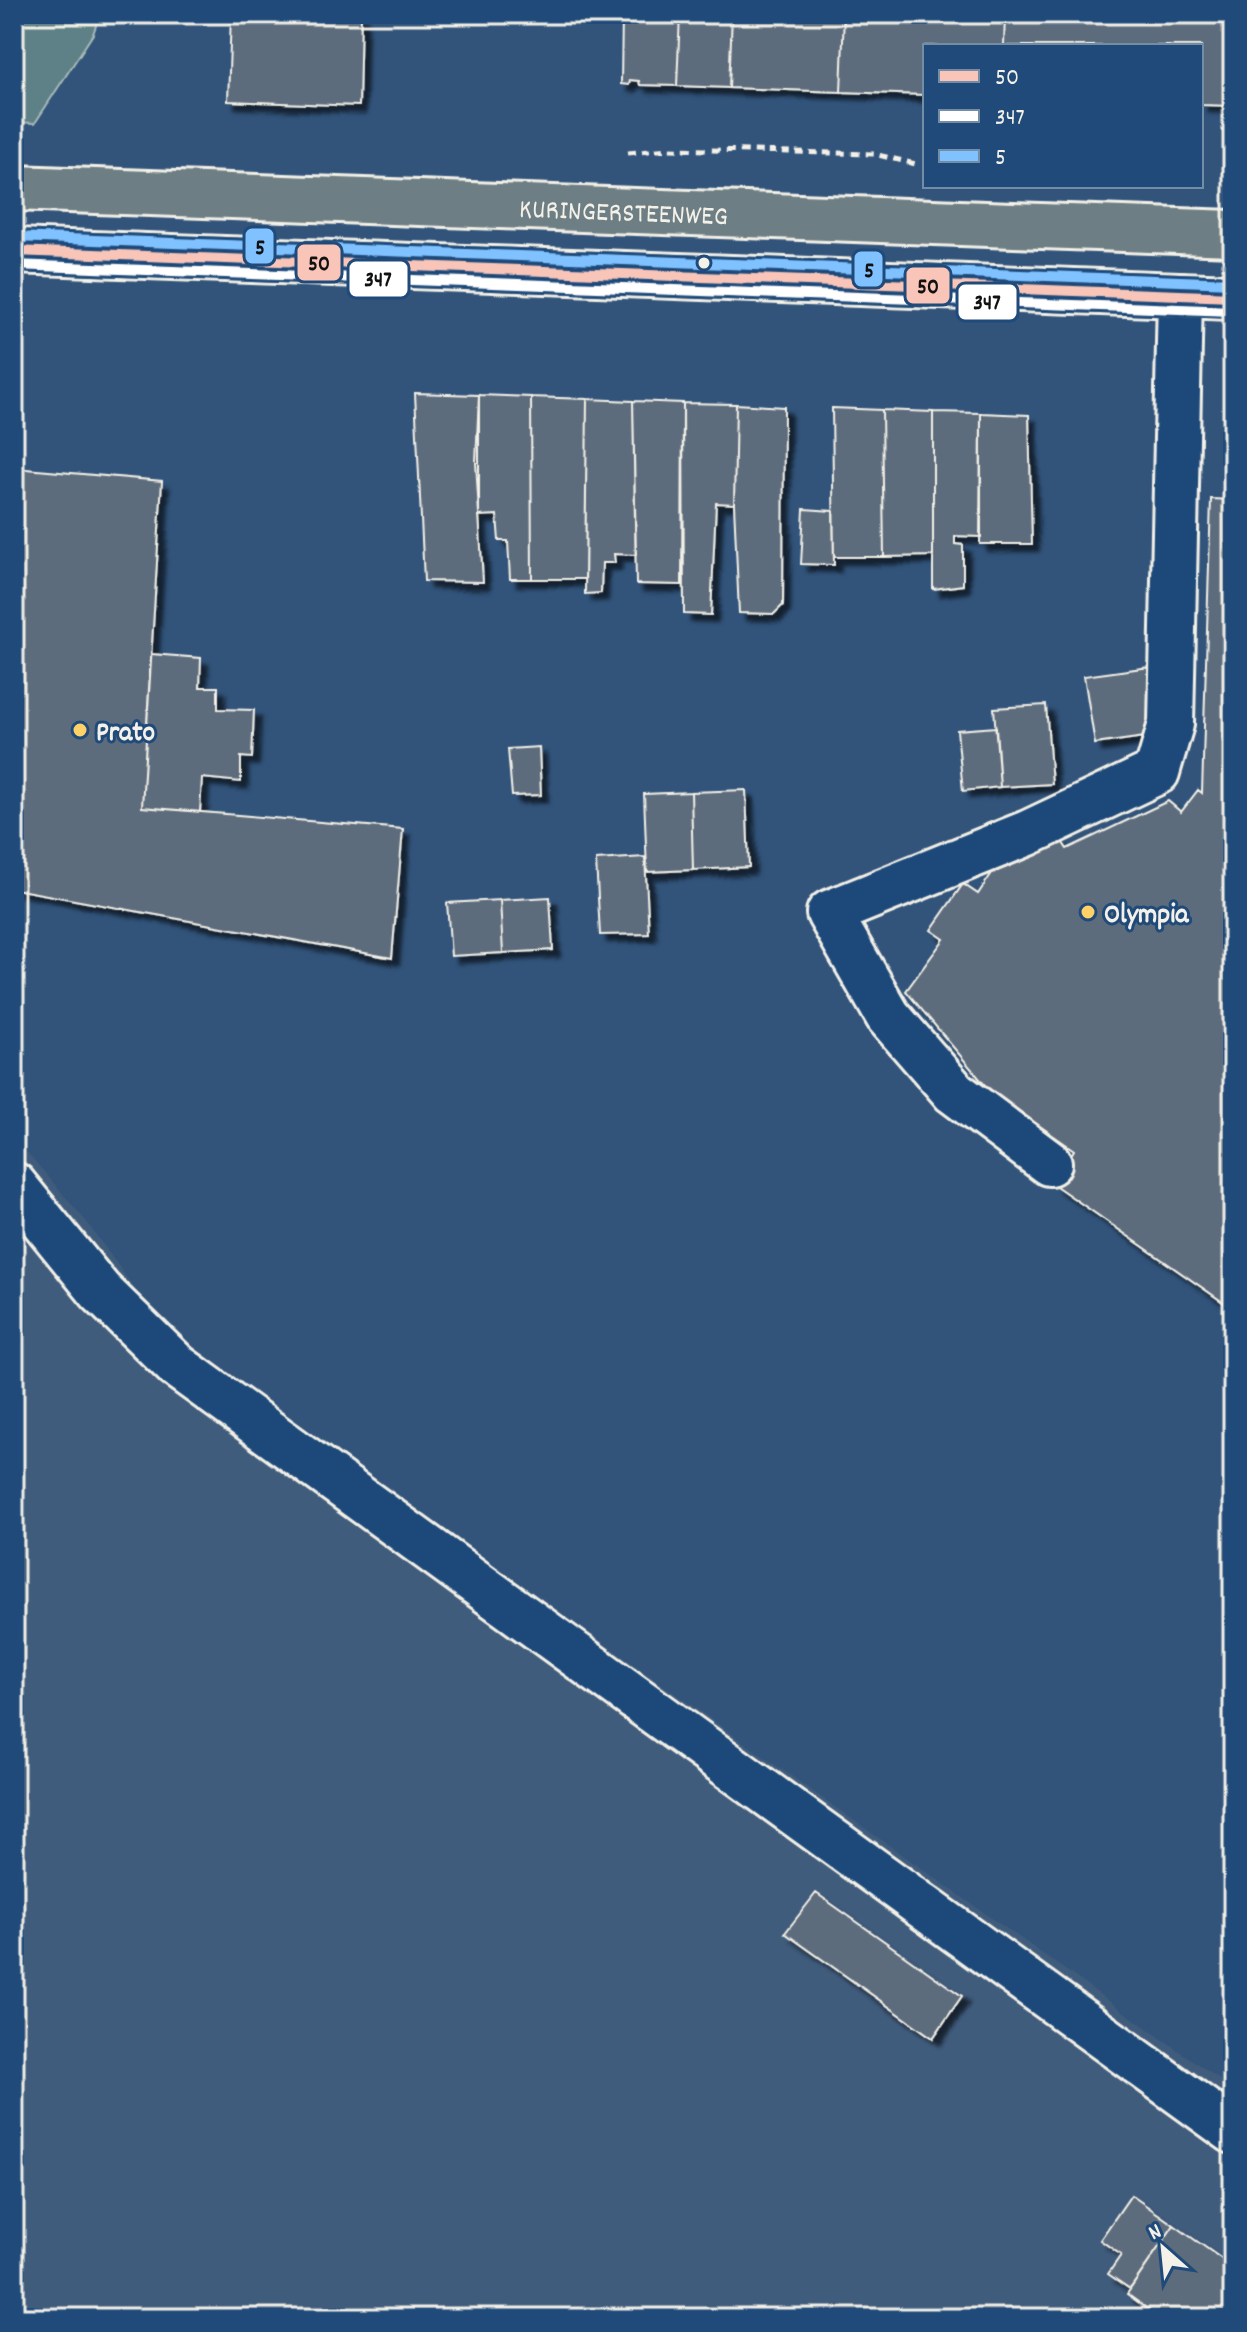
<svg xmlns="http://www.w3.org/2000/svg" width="1247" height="2332" font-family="Dekko,sans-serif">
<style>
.built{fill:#3f5b7c}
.green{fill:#5d8186;stroke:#a8b9b7;stroke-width:2}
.building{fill:#5d6c7d;stroke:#f4f1e8;stroke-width:2;filter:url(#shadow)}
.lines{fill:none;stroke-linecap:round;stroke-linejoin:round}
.minor-casing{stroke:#f4f1e8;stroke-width:50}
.major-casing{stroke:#f4f1e8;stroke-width:50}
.path{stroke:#f4f1e8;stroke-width:5;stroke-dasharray:8 6;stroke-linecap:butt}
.minor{stroke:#1f4a7a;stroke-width:44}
.major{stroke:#6d7e84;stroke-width:44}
.bus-1-casing{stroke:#1f4a7a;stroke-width:16}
.bus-2-casing{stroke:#1f4a7a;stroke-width:16}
.bus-3-casing{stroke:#1f4a7a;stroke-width:16}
.bus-1{stroke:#f9c5b8;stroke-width:10}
.bus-2{stroke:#fff;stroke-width:10}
.bus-3{stroke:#80c2ff;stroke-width:10}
.bus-dot{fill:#f4f1e8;stroke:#1f4a7a;stroke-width:3}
.poi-dot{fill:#ffd166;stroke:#1f4a7a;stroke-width:3}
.labels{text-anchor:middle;stroke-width:6;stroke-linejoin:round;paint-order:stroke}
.street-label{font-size:28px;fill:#f4f1e8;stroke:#1f4a7a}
.poi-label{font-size:28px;font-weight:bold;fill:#f4f1e8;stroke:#1f4a7a;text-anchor:start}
.line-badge{stroke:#1f4a7a;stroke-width:3}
.pale-badge-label{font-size:22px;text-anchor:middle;font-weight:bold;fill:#111}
</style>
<defs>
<filter id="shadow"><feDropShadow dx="7" dy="7" stdDeviation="2" flood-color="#0009"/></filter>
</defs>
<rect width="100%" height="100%" fill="#32547b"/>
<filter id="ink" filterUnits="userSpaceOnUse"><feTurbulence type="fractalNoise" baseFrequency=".0125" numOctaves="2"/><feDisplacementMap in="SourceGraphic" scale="16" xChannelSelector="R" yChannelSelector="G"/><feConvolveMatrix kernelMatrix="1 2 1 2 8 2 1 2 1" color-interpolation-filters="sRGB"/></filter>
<g filter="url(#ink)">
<path class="built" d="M14 1137 86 1221 142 1299 207 1362 1233 2089V2318H14Z"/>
<path class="green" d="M14 14H100L93 34 35 123 14 122Z"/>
<path class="building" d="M231 14H361L359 106 228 101Z
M622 14H680L677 86 640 85 639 81 630 80 629 85 621 84Z
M680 14H732L729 88 677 86Z
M732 14H844L841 92 729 88Z
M844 14H1005L1004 46H925V95L841 92Z
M1005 14H1233V106L1201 105V46H1004Z
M415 393 479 395 476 462 483 582 424 581Z
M479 395 531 397 532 579H510L508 541H499L497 515 479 516Z
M531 397 587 399 585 579H532Z
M587 399 633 401 636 555 614 554 615 563H602L601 593 585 594Z
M633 401 683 403 682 585 636 584Z
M683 403 736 404 734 504 716 503 711 615 684 614Z
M736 404 784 407 783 605 774 614 739 613 734 504Z
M832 408 882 410 884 557H834Z
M882 410 933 412V556L884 557Z
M933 412 981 413V537L955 536V544L963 545V585L933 589Z
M981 413 1029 415 1032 544H980Z
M14 468 162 481 142 807 403 829 392 958 14 889Z
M1211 499 1233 500V1309L1053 1184 1074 1150 990 1091 906 991 944 939 931 930 963 884 978 894 992 873 1061 840 1067 849 1168 801 1181 812 1198 790 1202 793Z
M804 509 833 511 834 565 801 564Z
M151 654 201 658 200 687H218V709L254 710 252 758 241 757V782L202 778 200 812 142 807Z
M1150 667 1159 735 1095 744 1084 676Z
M1046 705 1052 784 1000 787 994 708Z
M996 727 1000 787 963 791 957 730Z
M539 747 541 795 512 796 508 749Z
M746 790 749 867 693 870 691 792Z
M691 792 693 870 647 872 644 794Z
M645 857 649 934 600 935 596 860Z
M550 897 553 950 503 953 500 900Z
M500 900 503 953 451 956 447 903Z
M816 1893 962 1996 933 2038 785 1933Z
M1131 2195 1174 2225 1130 2289 1108 2274 1121 2255 1100 2240Z
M1174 2225 1233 2267V2318H1160L1127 2294Z"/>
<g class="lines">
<g class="minor-casing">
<path id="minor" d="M1049 1163 954 1092 888 1016 829 913 1028 833 1157 772 1171 724 1180 295
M14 1185 100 1291 177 1366 1233 2131"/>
</g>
<g class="major-casing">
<g id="major">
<path id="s1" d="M14 188 1233 233"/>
<path d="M14 251 1233 297"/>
</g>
</g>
<path class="path" d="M628 153 669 149 874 154 920 165"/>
<use href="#minor" class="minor"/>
<use href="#major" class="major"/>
<g class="bus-1-casing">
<path id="bus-1" d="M14 251 1233 297"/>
</g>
<g class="bus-2-casing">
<path id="bus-2" d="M14 265 1232 311"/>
</g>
<g class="bus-3-casing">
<path id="bus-3" d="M15 237 1233 283"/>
</g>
<use href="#bus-1" class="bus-1"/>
<use href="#bus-2" class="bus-2"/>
<use href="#bus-3" class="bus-3"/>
</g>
</g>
<circle class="bus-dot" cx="704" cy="263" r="7"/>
<g class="poi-dot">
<circle cx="80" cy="730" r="8"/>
<circle cx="1088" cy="912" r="8"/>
</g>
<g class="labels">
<g class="street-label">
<text dy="10" stroke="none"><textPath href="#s1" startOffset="610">KURINGERSTEENWEG</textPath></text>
</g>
<g class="poi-label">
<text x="96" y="740">Prato</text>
<text x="1104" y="922">Olympia</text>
</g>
</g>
<g class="line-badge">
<rect x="244" y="227" width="31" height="38" rx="8" fill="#80c2ff"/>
<rect x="296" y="243" width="46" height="39" rx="8" fill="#f9c5b8"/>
<rect x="853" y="250" width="31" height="38" rx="8" fill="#80c2ff"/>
<rect x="348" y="260" width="61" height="38" rx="8" fill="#fff"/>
<rect x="905" y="266" width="46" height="39" rx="8" fill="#f9c5b8"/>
<rect x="957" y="283" width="61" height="38" rx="8" fill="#fff"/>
</g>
<g class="pale-badge-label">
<text x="260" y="254">5</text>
<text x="319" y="270">50</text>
<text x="869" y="277">5</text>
<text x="378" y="286">347</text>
<text x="928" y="293">50</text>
<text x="987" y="309">347</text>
</g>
<rect width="1247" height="2332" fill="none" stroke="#1f4a7a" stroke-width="48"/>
<rect x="24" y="24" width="1199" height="2284" fill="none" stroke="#f4f1e8" stroke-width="3" filter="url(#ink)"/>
<rect x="923" y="44" width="280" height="144" fill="#1f4a7a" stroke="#748da6" stroke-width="2"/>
<rect x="939" y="70" width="40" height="12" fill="#f9c5b8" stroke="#748da6" stroke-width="2"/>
<text x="995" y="84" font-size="24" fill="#f4f1e8">50</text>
<rect x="939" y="110" width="40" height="12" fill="#ffffff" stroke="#748da6" stroke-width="2"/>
<text x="995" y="124" font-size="24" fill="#f4f1e8">347</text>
<rect x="939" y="150" width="40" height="12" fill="#80c2ff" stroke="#748da6" stroke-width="2"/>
<text x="995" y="164" font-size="24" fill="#f4f1e8">5</text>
<g transform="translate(1163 2248) rotate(333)" stroke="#1f4a7a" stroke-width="6" paint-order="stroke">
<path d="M0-6L14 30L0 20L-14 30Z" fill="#f4f1e8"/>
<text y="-12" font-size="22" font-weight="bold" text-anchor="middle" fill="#f4f1e8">N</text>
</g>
</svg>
